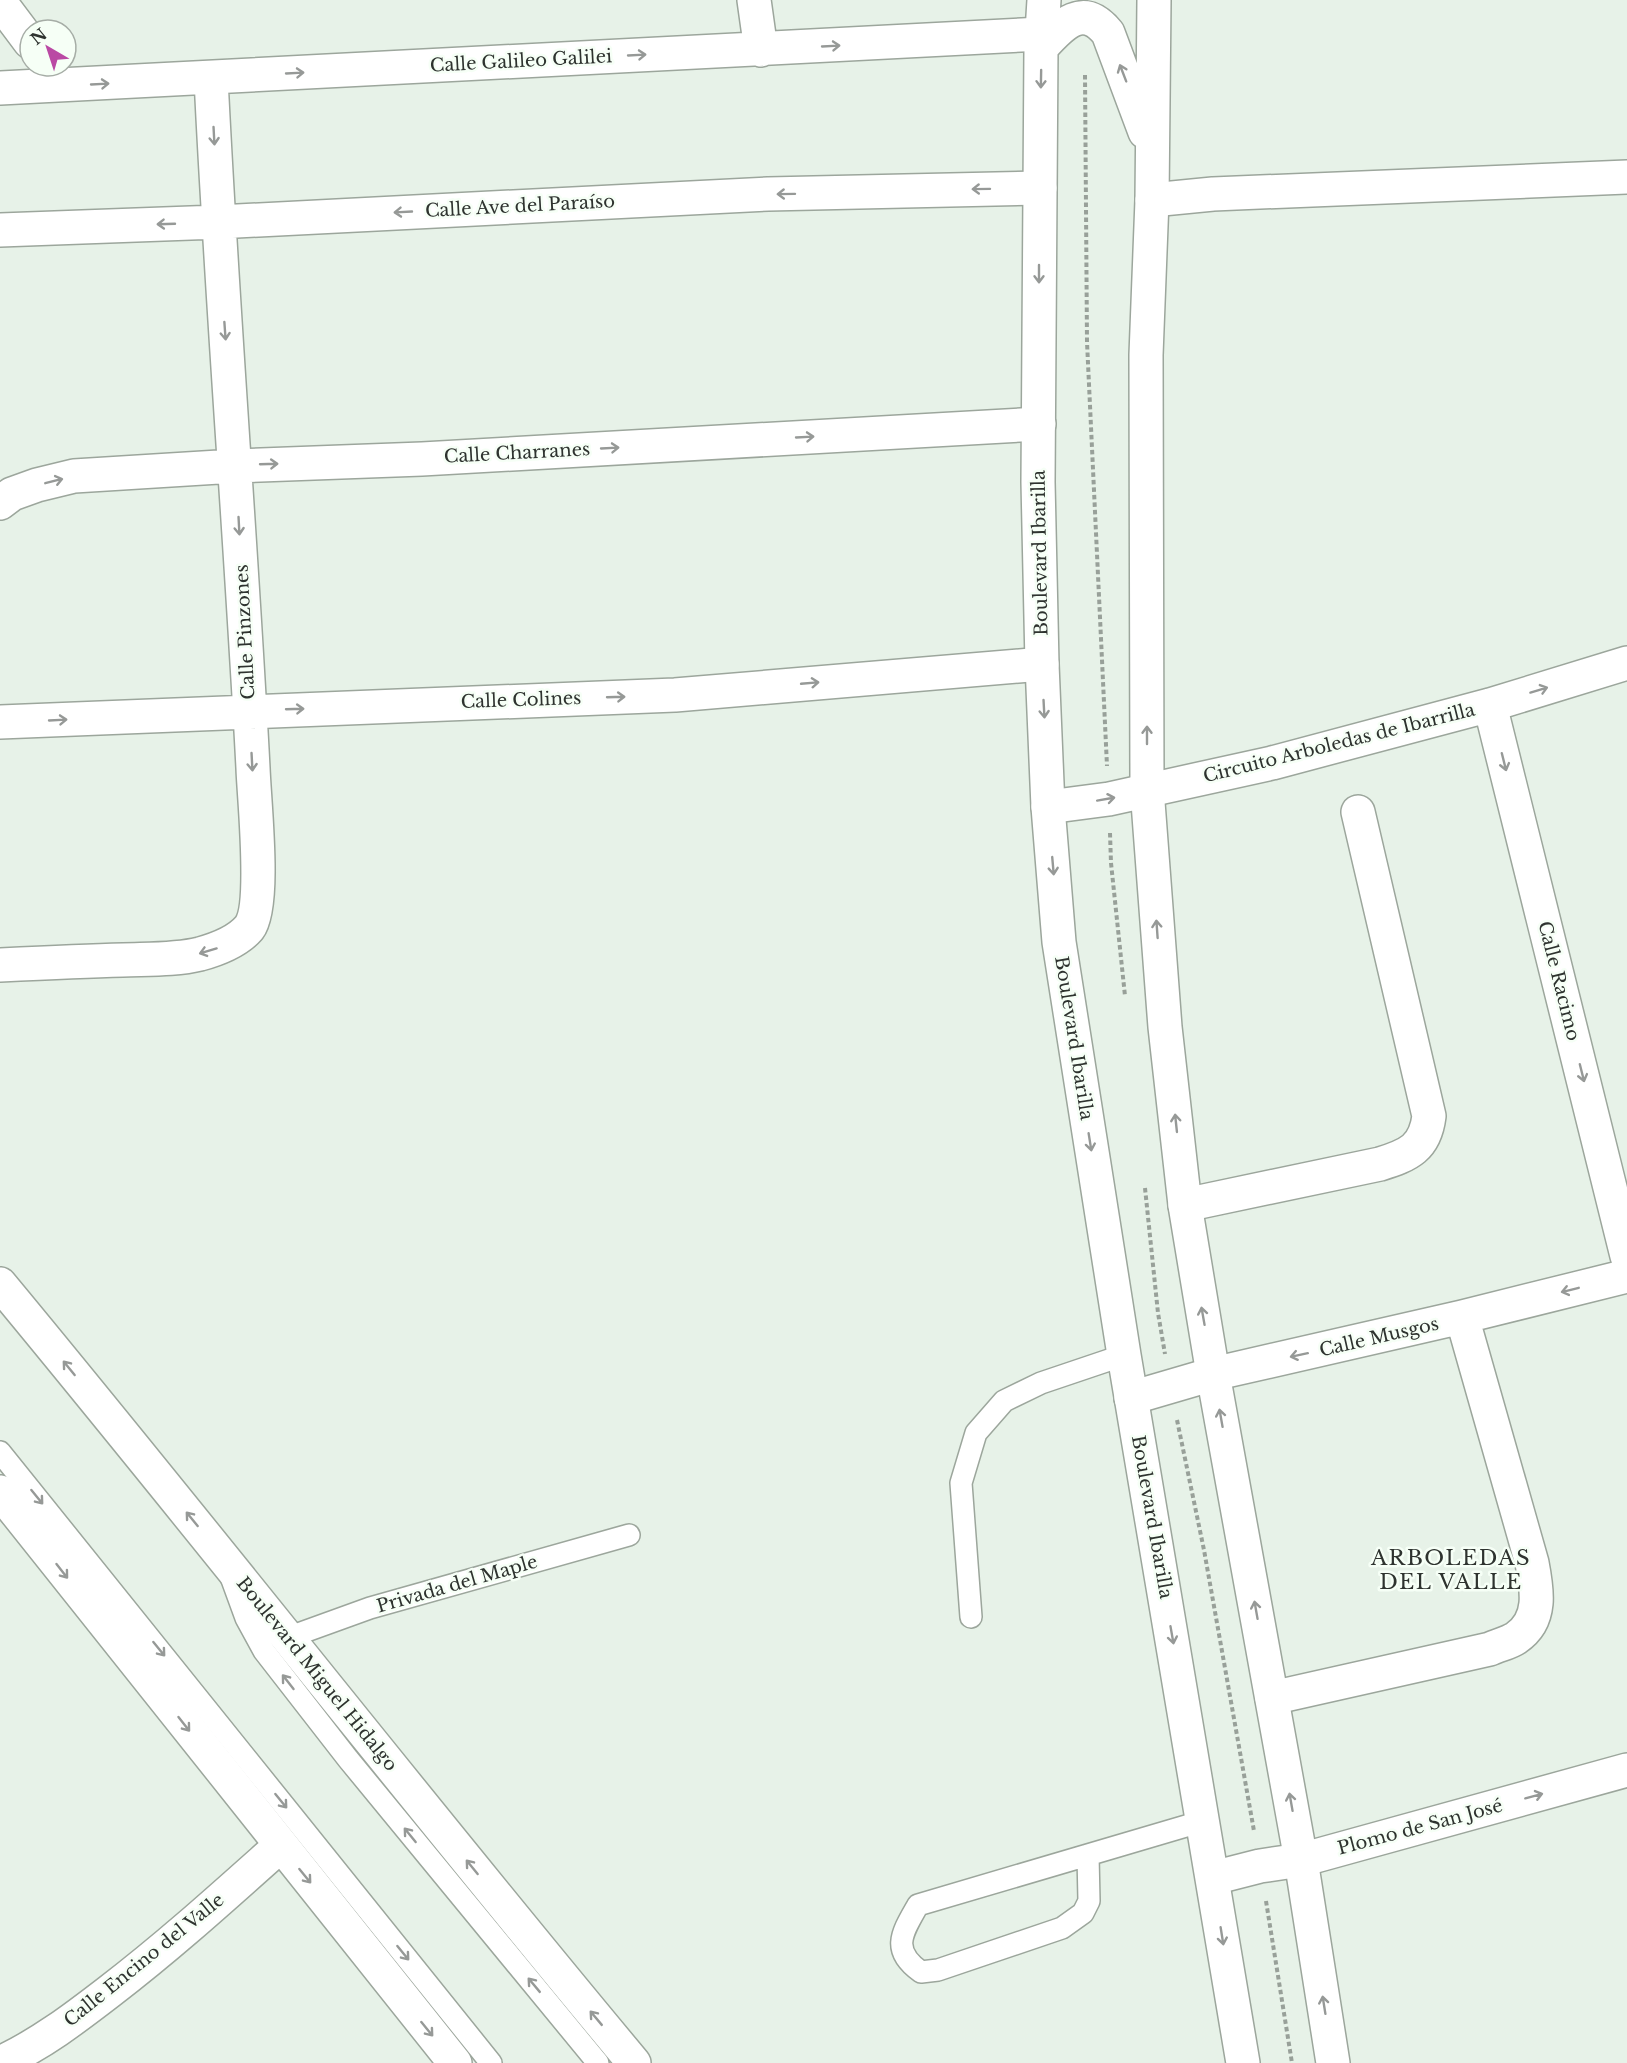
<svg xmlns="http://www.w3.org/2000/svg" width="1627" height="2063" font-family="'Libre Baskerville',serif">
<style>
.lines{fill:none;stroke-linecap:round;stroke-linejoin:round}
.lane-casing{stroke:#9ca69c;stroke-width:24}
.street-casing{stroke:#9ca69c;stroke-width:36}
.secondary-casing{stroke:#9ca69c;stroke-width:36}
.path{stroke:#98a099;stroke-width:4;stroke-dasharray:4.5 3;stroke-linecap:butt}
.lane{stroke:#fff;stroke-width:21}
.street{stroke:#fff;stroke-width:33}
.secondary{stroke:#fff;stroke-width:33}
.oneway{stroke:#969997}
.labels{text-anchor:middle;stroke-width:5;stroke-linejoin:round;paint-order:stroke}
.street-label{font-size:18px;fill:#2e332f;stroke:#f6fff6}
.quarter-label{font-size:21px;letter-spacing:1.5px;fill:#2e332f;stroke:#f6fff6}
</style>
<rect width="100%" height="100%" fill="#e7f2e8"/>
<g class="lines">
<g class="lane-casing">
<path id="lane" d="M0 1452 491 2063
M231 1577 246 1618 264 1651 348 1759 598 2063
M971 1617 961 1483 976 1433 1004 1401 1041 1383 1124 1355
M287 1638 370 1608 629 1535
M1088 1855 1089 1901 1083 1913 1062 1928 938 1970 921 1972C890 1950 902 1933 918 1905L1203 1821"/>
</g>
<g class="street-casing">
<path id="street" d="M754 0 761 50
M0 2 30 42
M0 88 1042 34
M1152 200 1213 194 1627 177
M0 230 218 222 768 194 1040 188
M0 503 12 494 37 485 74 476 235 466 422 459 1039 424
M1490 705 1627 1256
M0 722 675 695 1042 664
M1048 807 1109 799 1272 763 1490 705 1627 663
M0 965C41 963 82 961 123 960 148 959 176 960 200 954 218 949 237 942 249 928 266 906 254 800 253 768 241 538 222 308 211 78
M1185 1205 1380 1164C1409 1155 1425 1148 1429 1116L1358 812
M1131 1398 1213 1374 1462 1317 1627 1276
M1272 1698 1490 1649C1498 1645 1509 1643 1516 1638 1543 1620 1537 1589 1532 1563L1462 1317
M1213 1878 1260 1866 1301 1860 1627 1770
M0 2063C41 2044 75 2018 110 1991 170 1945 225 1895 280 1846"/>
</g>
<g class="secondary-casing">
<path id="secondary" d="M1044 0 1041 48 1038 482 1042 664 1048 807 1059 942 1124 1355 1243 2063
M1154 0 1152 200 1146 355 1147 789 1165 1027 1185 1205 1213 1374 1301 1860 1333 2063
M1041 48C1061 26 1082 1 1108 33L1145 132
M0 1284C214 1542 419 1806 634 2063
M0 1492 455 2063"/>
</g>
<path class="path" d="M1085 75 1087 342 1107 766
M1110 833 1111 863 1125 996
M1145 1188 1158 1313 1165 1354
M1177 1420 1204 1550 1254 1831
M1266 1901 1292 2063"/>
<use href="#lane" class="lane"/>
<use href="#street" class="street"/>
<use href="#secondary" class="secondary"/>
</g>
<defs><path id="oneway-shaft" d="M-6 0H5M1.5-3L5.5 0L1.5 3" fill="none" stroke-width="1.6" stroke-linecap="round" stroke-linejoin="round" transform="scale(1.5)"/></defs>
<g class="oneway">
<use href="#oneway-shaft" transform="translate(831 46) rotate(-3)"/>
<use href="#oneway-shaft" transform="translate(637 55) rotate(-3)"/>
<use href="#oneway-shaft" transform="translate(295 73) rotate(-3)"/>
<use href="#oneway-shaft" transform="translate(1123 73) rotate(-111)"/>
<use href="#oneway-shaft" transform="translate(1041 79) rotate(91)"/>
<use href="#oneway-shaft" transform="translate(100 84) rotate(-3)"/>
<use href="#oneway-shaft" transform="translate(214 136) rotate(87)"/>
<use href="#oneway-shaft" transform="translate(981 189) rotate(179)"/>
<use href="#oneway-shaft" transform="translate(786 194) rotate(179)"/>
<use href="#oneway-shaft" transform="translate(403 212) rotate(177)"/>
<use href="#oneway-shaft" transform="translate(166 224) rotate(178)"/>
<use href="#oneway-shaft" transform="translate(1039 274) rotate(90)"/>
<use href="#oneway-shaft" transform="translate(225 331) rotate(86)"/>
<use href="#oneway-shaft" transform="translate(805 437) rotate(-3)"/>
<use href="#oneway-shaft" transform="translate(610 448) rotate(-3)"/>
<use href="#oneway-shaft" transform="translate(269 464) rotate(-2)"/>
<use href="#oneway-shaft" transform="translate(54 481) rotate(-14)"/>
<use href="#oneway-shaft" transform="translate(239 526) rotate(87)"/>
<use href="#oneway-shaft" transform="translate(810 683) rotate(-5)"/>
<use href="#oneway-shaft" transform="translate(1539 690) rotate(-17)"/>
<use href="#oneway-shaft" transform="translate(616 697) rotate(-2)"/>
<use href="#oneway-shaft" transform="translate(295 709) rotate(-2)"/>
<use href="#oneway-shaft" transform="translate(1044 709) rotate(87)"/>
<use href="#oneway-shaft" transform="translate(58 720) rotate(-3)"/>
<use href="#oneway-shaft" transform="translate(1147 735) rotate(-90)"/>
<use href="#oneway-shaft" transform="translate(252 762) rotate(87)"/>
<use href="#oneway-shaft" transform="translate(1504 762) rotate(76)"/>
<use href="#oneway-shaft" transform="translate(1106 799) rotate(-10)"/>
<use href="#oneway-shaft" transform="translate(1053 866) rotate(85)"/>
<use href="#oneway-shaft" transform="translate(1157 929) rotate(-94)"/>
<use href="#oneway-shaft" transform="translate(208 951) rotate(163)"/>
<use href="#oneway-shaft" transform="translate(1582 1073) rotate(76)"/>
<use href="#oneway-shaft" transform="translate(1176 1123) rotate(-96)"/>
<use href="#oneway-shaft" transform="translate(1090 1142) rotate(81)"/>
<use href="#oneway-shaft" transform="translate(1570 1290) rotate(166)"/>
<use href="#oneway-shaft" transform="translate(1203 1316) rotate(-100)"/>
<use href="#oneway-shaft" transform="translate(1299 1355) rotate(168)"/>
<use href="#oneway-shaft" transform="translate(69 1368) rotate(-129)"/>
<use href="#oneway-shaft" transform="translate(1221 1418) rotate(-100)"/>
<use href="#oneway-shaft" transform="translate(37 1497) rotate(51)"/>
<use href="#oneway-shaft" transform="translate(192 1519) rotate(-129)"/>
<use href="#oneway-shaft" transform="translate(62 1571) rotate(52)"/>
<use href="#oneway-shaft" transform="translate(1256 1610) rotate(-100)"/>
<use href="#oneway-shaft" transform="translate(1172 1635) rotate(80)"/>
<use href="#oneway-shaft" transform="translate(159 1649) rotate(51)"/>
<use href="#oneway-shaft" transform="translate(288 1682) rotate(-128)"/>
<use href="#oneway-shaft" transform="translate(184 1724) rotate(52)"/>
<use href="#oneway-shaft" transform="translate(1534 1796) rotate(-15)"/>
<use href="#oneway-shaft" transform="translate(281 1801) rotate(51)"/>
<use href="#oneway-shaft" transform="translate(1291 1802) rotate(-100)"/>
<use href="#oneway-shaft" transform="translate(410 1835) rotate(-129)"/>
<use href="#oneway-shaft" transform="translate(472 1867) rotate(-129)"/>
<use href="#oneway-shaft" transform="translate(305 1876) rotate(51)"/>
<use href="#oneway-shaft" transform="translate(1222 1936) rotate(81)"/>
<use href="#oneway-shaft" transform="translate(403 1953) rotate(51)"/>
<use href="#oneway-shaft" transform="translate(534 1985) rotate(-130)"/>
<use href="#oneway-shaft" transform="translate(1324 2005) rotate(-99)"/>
<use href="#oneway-shaft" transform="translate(596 2018) rotate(-130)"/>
<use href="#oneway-shaft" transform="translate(427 2029) rotate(51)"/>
</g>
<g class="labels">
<g class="street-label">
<text transform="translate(521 61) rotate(-3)" y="6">Calle Galileo Galilei</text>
<text transform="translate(520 206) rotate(-3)" y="6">Calle Ave del Paraíso</text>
<text transform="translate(517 453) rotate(-3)" y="6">Calle Charranes</text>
<text transform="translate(1040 553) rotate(-91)" y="6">Boulevard Ibarilla</text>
<text transform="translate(245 632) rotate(-93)" y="6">Calle Pinzones</text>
<text transform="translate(521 700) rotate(-2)" y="6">Calle Colines</text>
<text transform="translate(1339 743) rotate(-14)" y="6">Circuito Arboledas de Ibarrilla</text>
<text transform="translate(1559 981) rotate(76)" y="6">Calle Racimo</text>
<text transform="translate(1074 1038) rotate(81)" y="6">Boulevard Ibarilla</text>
<text transform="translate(1379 1337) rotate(-13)" y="6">Calle Musgos</text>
<text transform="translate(1152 1517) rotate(80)" y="6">Boulevard Ibarilla</text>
<text transform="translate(457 1584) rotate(-16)" y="6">Privada del Maple</text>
<text transform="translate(317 1674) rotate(51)" y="6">Boulevard Miguel Hidalgo</text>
<text transform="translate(1420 1827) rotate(-15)" y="6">Plomo de San José</text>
<text transform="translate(144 1960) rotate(-39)" y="6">Calle Encino del Valle</text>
</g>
<g class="quarter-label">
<text x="1451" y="1565">ARBOLEDAS<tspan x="1451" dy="24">DEL VALLE</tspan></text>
</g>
</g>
<g transform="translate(48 48) rotate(321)"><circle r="28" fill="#f6fff6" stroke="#a6ada6" stroke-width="1.5"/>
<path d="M0-4.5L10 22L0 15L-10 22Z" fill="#ba49a4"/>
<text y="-9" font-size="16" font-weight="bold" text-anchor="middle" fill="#2e332f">N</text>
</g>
</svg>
